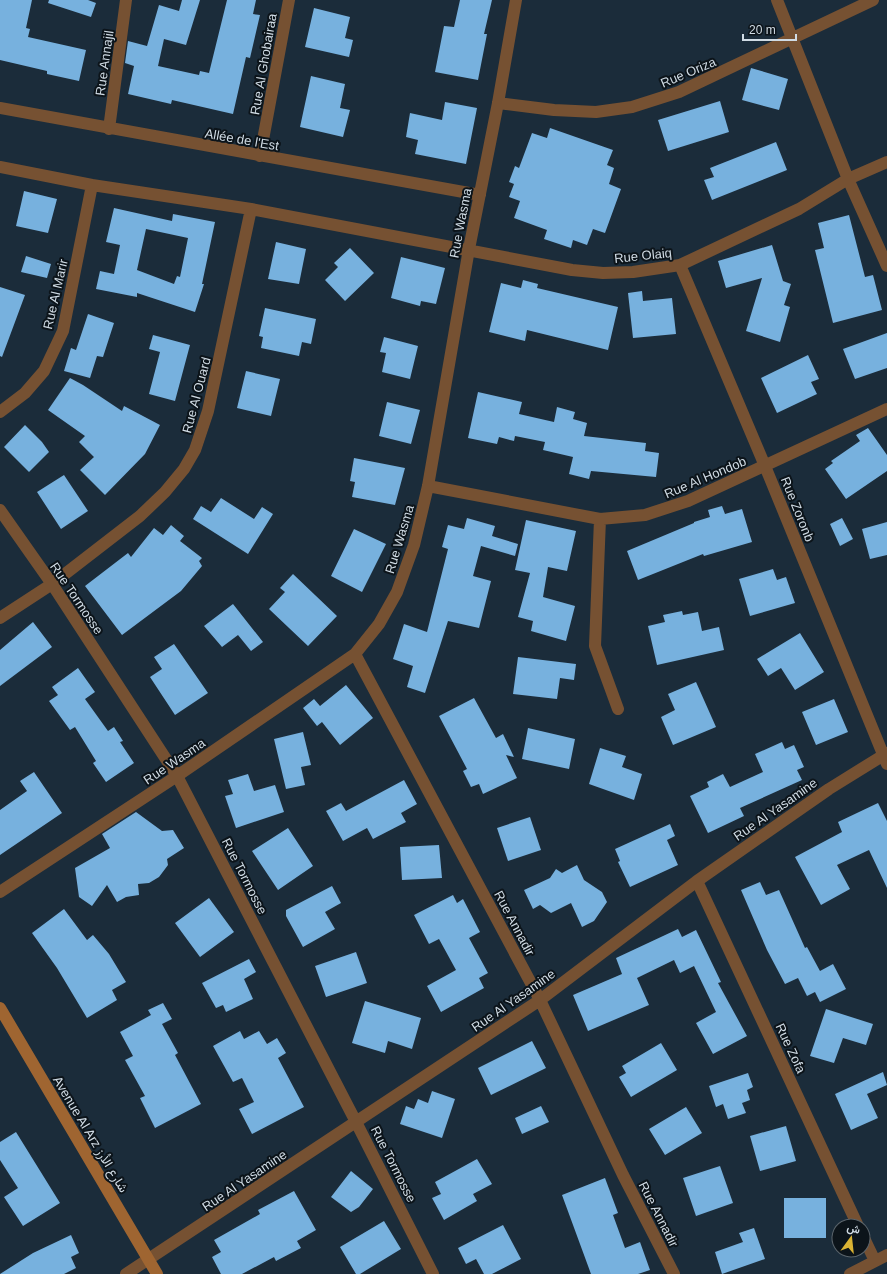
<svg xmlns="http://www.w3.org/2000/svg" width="887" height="1274" font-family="Arial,Vazirmatn,sans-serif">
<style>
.building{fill:#77b1de;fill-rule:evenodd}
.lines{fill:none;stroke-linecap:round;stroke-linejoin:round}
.street{stroke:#765132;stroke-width:12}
.secondary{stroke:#9f6531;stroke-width:12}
.labels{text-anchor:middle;stroke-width:4;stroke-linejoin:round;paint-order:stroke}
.street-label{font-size:13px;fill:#d0dbe4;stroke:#0c141a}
</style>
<rect width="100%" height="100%" fill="#1b2c3a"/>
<path class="building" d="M0 0H32L26 28 30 29 28 37 86 50 79 81 47 74V71L0 60Z
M49 0H88L96 3 91 17 48 3Z
M182 0H200L186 45 164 39 158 66 199 75 200 71 209 73 227 0H256L253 14 260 15 250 58 246 57 233 114 172 100 171 104 128 94 134 66 125 63 128 41 147 46 159 5 179 11Z
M460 0H492L484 34H487L478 80 435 72 444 26 454 27Z
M314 8 350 17 345 38 353 40 349 57 305 47Z
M751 68 788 79 779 110 742 100Z
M311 76 345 84 340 108 350 110 343 137 300 127Z
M720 101 729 132 668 151 658 120Z
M445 102 477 108 466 164 415 154 418 140 406 137 410 113 442 120Z
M550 128 613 150 607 165 614 168 609 184 621 189 605 233 593 229 587 245 573 240 571 248 544 239 547 230 514 218 520 201 509 197 514 184 509 182 515 166 519 168 532 133 547 138Z
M776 142 787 170 712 200 704 180 714 177 710 168Z
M24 191 57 199 48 233 16 226Z
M114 208 172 221 173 214 215 222 202 284H204L195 312 137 293V297L96 289 100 271 114 274 120 245 106 242ZM146 229 188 238 180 277 177 276 174 284 137 270Z
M849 215 865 277 873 275 882 310 833 323 815 250 824 248 818 223Z
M276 242 306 249 299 284 268 279Z
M772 245 783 281 791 284 784 305 790 307 780 342 746 331 762 278 726 288 718 261Z
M350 248 374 273 345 301 325 280 338 267 334 263Z
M26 256 51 264 47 278 21 272Z
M401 257 445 268 436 304 421 301 420 306 391 298Z
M523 280 538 284 537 288 618 307 608 350 527 330 525 341 489 332 501 283 521 288Z
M0 287 25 295 2 357 0 356Z
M642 291 643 301 672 298 676 334 633 338 628 293Z
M265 308 316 319 311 344 302 342 299 356 261 348 263 337 259 336Z
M88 314 114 323 103 357 97 356 90 378 64 371 71 348 76 350Z
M887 333V368L855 379 843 349Z
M153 335 190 345 175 401 149 394 160 352 149 349Z
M384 337 418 346 410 379 382 372 386 353 380 352Z
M808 355 819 379 811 382 817 394 777 413 761 378Z
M246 371 280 379 271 416 237 408Z
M70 378 83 385 122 411 124 406 160 425 145 454 105 495 80 470 94 457 79 442 85 436 48 410Z
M478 392 522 402 519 414 554 422 557 407 575 412 573 419 587 423 584 436 646 443 645 451 659 453 656 477 591 471 589 479 569 474 573 457 543 450 545 442 515 436 514 441 499 437 497 444 468 438Z
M387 402 420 410 411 444 379 436Z
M25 425 42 442 49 452 29 472 4 447Z
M868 428 887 455V471L846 499 825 469 833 463 831 461 860 441 856 435Z
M354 458 405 468 395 505 352 497 355 482 350 481Z
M64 475 88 511 61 529 37 492Z
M221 498 254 519 262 507 273 514 248 554 193 519 201 506 211 512Z
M722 506 725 514 742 509 752 542 704 556 703 554 638 580 627 551 694 523V522L710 517 708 510Z
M467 518 495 526 492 536 518 544 515 556 481 546 473 576 491 581 479 628 448 621 425 693 407 687 413 666 393 659 404 624 427 632 448 549 442 547 448 525 464 529Z
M842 518 853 539 840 546 830 524Z
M526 520 576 531 567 571 548 567 543 597 575 606 566 641 531 631 533 621 518 617 530 573 515 570Z
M887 522V555L870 559 862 529Z
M171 525 184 536 180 541 202 558 199 561 202 566 181 591 122 635 85 586 128 553 131 557 154 528 163 535Z
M354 529 386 544 362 592 331 576Z
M773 569 777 580 786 577 795 603 750 616 739 579Z
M293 574 337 616 308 646 269 609 285 592 280 588Z
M233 604 263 642 251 651 238 635 222 647 204 626Z
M682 611 683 615 698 612 702 631 719 627 724 650 657 665 648 626 665 622 663 615Z
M33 622 52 647 0 686V650Z
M800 633 824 672 795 690 781 668 768 676 757 659Z
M174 644 208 693 175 715 150 677 162 669 154 657Z
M518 657 576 664 574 680 560 678 557 699 513 694Z
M78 668 95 692 85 699 108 731 114 727 123 741 120 742 134 763 106 782 93 763 96 761 75 727 70 730 49 701 58 695 52 687Z
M696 682 716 727 673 745 661 717 675 710 668 694Z
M346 685 373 718 340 745 322 722 317 726 303 708 314 699 320 706Z
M474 698 496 738 503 734 514 757 506 755 517 778 483 794 479 784 471 787 463 771 467 769 439 716Z
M834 699 848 732 816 745 802 712Z
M528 728 575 739 569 769 522 759Z
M303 732 311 765 301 767 305 785 286 789 274 739Z
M782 742 785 749 794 745 804 767 797 770 802 780 740 808 744 816 708 833 690 796 709 787 707 782 723 774 730 787 763 772 755 754Z
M600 748 626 756 622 767 642 774 634 800 589 784Z
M34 772 62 813 0 855V810L27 791 20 781Z
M248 774 254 791 275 785 284 812 236 828 225 796 233 794 228 780Z
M404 780 417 804 401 813 406 822 373 839 367 828 343 841 326 811 341 803 346 811Z
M878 803 887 821V888L869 850 837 865 850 889 821 905 795 857 842 832 838 822Z
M136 812 162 831 173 830 184 848 167 859 168 865 159 877 149 883 138 884 139 895 126 897 117 902 107 885 92 906 79 897 75 868 110 848 102 834Z
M530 817 541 850 508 861 497 828Z
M670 824 675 836 667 840 678 865 630 887 618 862 620 861 615 849Z
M288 828 313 866 278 890 252 851Z
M439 845 442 878 402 880 400 847Z
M577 865 584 880 602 892 607 902 594 921 582 927 571 903 551 913 540 905 533 909 524 890 550 878 556 869 562 873Z
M760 882 766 895 779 890 805 948 807 947 820 971 833 964 846 989 820 1002 815 992 807 996 798 978 785 984 767 950 741 890Z
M332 886 341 903 325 912 335 929 303 947 286 916V910Z
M453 895 457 903 463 899 480 932 469 938 488 973 479 978 484 988 441 1012 427 986 456 970 439 939 429 944 414 915Z
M209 898 234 932 200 957 175 923Z
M64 909 87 940 93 935 109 954 126 982 112 990 117 1000 87 1018 57 968 32 933Z
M678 929 682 937 696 930 721 982 718 983 747 1036 713 1054 696 1023 716 1012 694 966 680 973 674 960 637 978 649 1005 588 1031 573 995 622 974 616 958Z
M356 952 367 983 326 997 315 966Z
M249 959 256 972 244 979 253 999 226 1012 223 1005 216 1008 202 983Z
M365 1001 421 1018 412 1049 388 1041 385 1053 352 1043Z
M163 1003 172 1019 162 1024 178 1053 175 1055 201 1104 155 1128 140 1098 145 1096 125 1060 133 1056 120 1032 151 1015 148 1010Z
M826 1009 873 1024 866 1045 843 1038 834 1063 810 1056Z
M240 1031 244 1039 259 1031 267 1044 277 1038 286 1053 278 1058 304 1107 252 1134 239 1109 254 1102 242 1078 233 1082 213 1046Z
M532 1041 546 1068 491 1095 478 1068Z
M661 1043 677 1070 631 1097 619 1077 626 1073 622 1066Z
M883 1072 887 1085 867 1094 878 1118 851 1130 835 1094Z
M748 1073 753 1087 747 1090 750 1100 742 1103 746 1113 728 1119 723 1104 716 1107 709 1086Z
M432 1091 455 1099 442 1138 400 1124 406 1106 414 1109 418 1099 428 1103Z
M541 1106 549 1122 522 1134 515 1118Z
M686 1107 702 1133 665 1155 649 1129Z
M786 1126 796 1161 760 1171 750 1136Z
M16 1132 60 1203 23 1226 4 1197 18 1188 0 1160V1142Z
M477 1159 492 1184 473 1194 477 1201 444 1220 432 1198 441 1194 435 1182Z
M720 1166 733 1203 696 1216 683 1178Z
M351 1171 373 1189 359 1207 351 1212 331 1197Z
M605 1178 618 1213 613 1215 625 1248 640 1242 650 1270 638 1274H591L562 1195Z
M294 1191 316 1230 297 1241 301 1248 276 1261 274 1257 242 1274H221L212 1257 221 1252 214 1240 260 1214 258 1210Z
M784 1198H826V1238H784Z
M384 1221 401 1249 360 1274H356L340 1247Z
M503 1225 521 1259 492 1274H484L476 1259 466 1264 458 1248Z
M754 1228 765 1259 722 1274 715 1252 743 1242 739 1233Z
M71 1235 79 1253 71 1257 76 1268 64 1274H0L33 1253Z"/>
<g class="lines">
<path class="street" d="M777 0 848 179 887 266
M498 103 554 110 596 112 632 107 679 92 873 0
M0 108 480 195
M109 129 126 0
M260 156 289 0
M0 167 92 185 251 209 572 270 603 273 633 272 680 265 799 209 848 179 887 162
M680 265 765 466 887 764
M0 412 25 393 44 371 63 331 92 185
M428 486 600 519 645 515 688 501 887 409
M0 510 52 584 177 776 356 1122 433 1274
M600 519 595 646 618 709
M0 618 52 584 140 516 165 492 184 469 195 450 208 411 251 209
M355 654 540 1000 623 1175 674 1274
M697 881 858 1226
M0 892 177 776 355 654 379 624 397 592 414 545 428 486 469 249 498 103 516 0
M863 1236 875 1261
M126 1274 540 1000 697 881 829 789 887 753
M850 1274 887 1255"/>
<path class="secondary" d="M0 1008 157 1274"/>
</g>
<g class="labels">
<g class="street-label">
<text transform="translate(104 63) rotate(-82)" y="5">Rue Annajil</text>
<text transform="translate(263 64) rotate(-80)" y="5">Rue Al Ghobairaa</text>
<text transform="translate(688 72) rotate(-23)" y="5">Rue Oriza</text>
<text transform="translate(242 139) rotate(10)" y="5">Allée de l'Est</text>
<text transform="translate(460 223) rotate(-79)" y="5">Rue Wasma</text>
<text transform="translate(643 255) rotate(-6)" y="5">Rue Olaiq</text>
<text transform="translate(55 294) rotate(-77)" y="5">Rue Al Marir</text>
<text transform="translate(196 395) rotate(-75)" y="5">Rue Al Ouard</text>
<text transform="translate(705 477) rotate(-23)" y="5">Rue Al Hondob</text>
<text transform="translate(798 509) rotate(68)" y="5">Rue Zoronb</text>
<text transform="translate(399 539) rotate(-73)" y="5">Rue Wasma</text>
<text transform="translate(77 598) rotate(56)" y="5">Rue Tormosse</text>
<text transform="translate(174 761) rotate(-34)" y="5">Rue Wasma</text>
<text transform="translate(775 809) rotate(-35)" y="5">Rue Al Yasamine</text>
<text transform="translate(245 876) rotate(63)" y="5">Rue Tormosse</text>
<text transform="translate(515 923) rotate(62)" y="5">Rue Annadir</text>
<text transform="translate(513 1000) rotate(-35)" y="5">Rue Al Yasamine</text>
<text transform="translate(791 1048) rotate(65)" y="5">Rue Zofa</text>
<text transform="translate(91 1134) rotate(59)" y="5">Avenue Al Arz شارع الأرز</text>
<text transform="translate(394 1164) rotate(63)" y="5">Rue Tormosse</text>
<text transform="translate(244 1180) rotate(-34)" y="5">Rue Al Yasamine</text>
<text transform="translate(659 1214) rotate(63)" y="5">Rue Annadir</text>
</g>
</g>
<g transform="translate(851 1238) rotate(15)"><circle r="19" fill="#0c141a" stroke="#5a646b"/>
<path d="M0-3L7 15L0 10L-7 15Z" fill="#dab333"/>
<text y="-6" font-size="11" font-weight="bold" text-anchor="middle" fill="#d0dbe4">ش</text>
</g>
<path d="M743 34v6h53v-6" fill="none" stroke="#d0dbe4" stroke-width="2"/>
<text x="749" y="34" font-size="12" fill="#d0dbe4" stroke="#0c141a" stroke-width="3" paint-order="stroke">20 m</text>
</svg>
